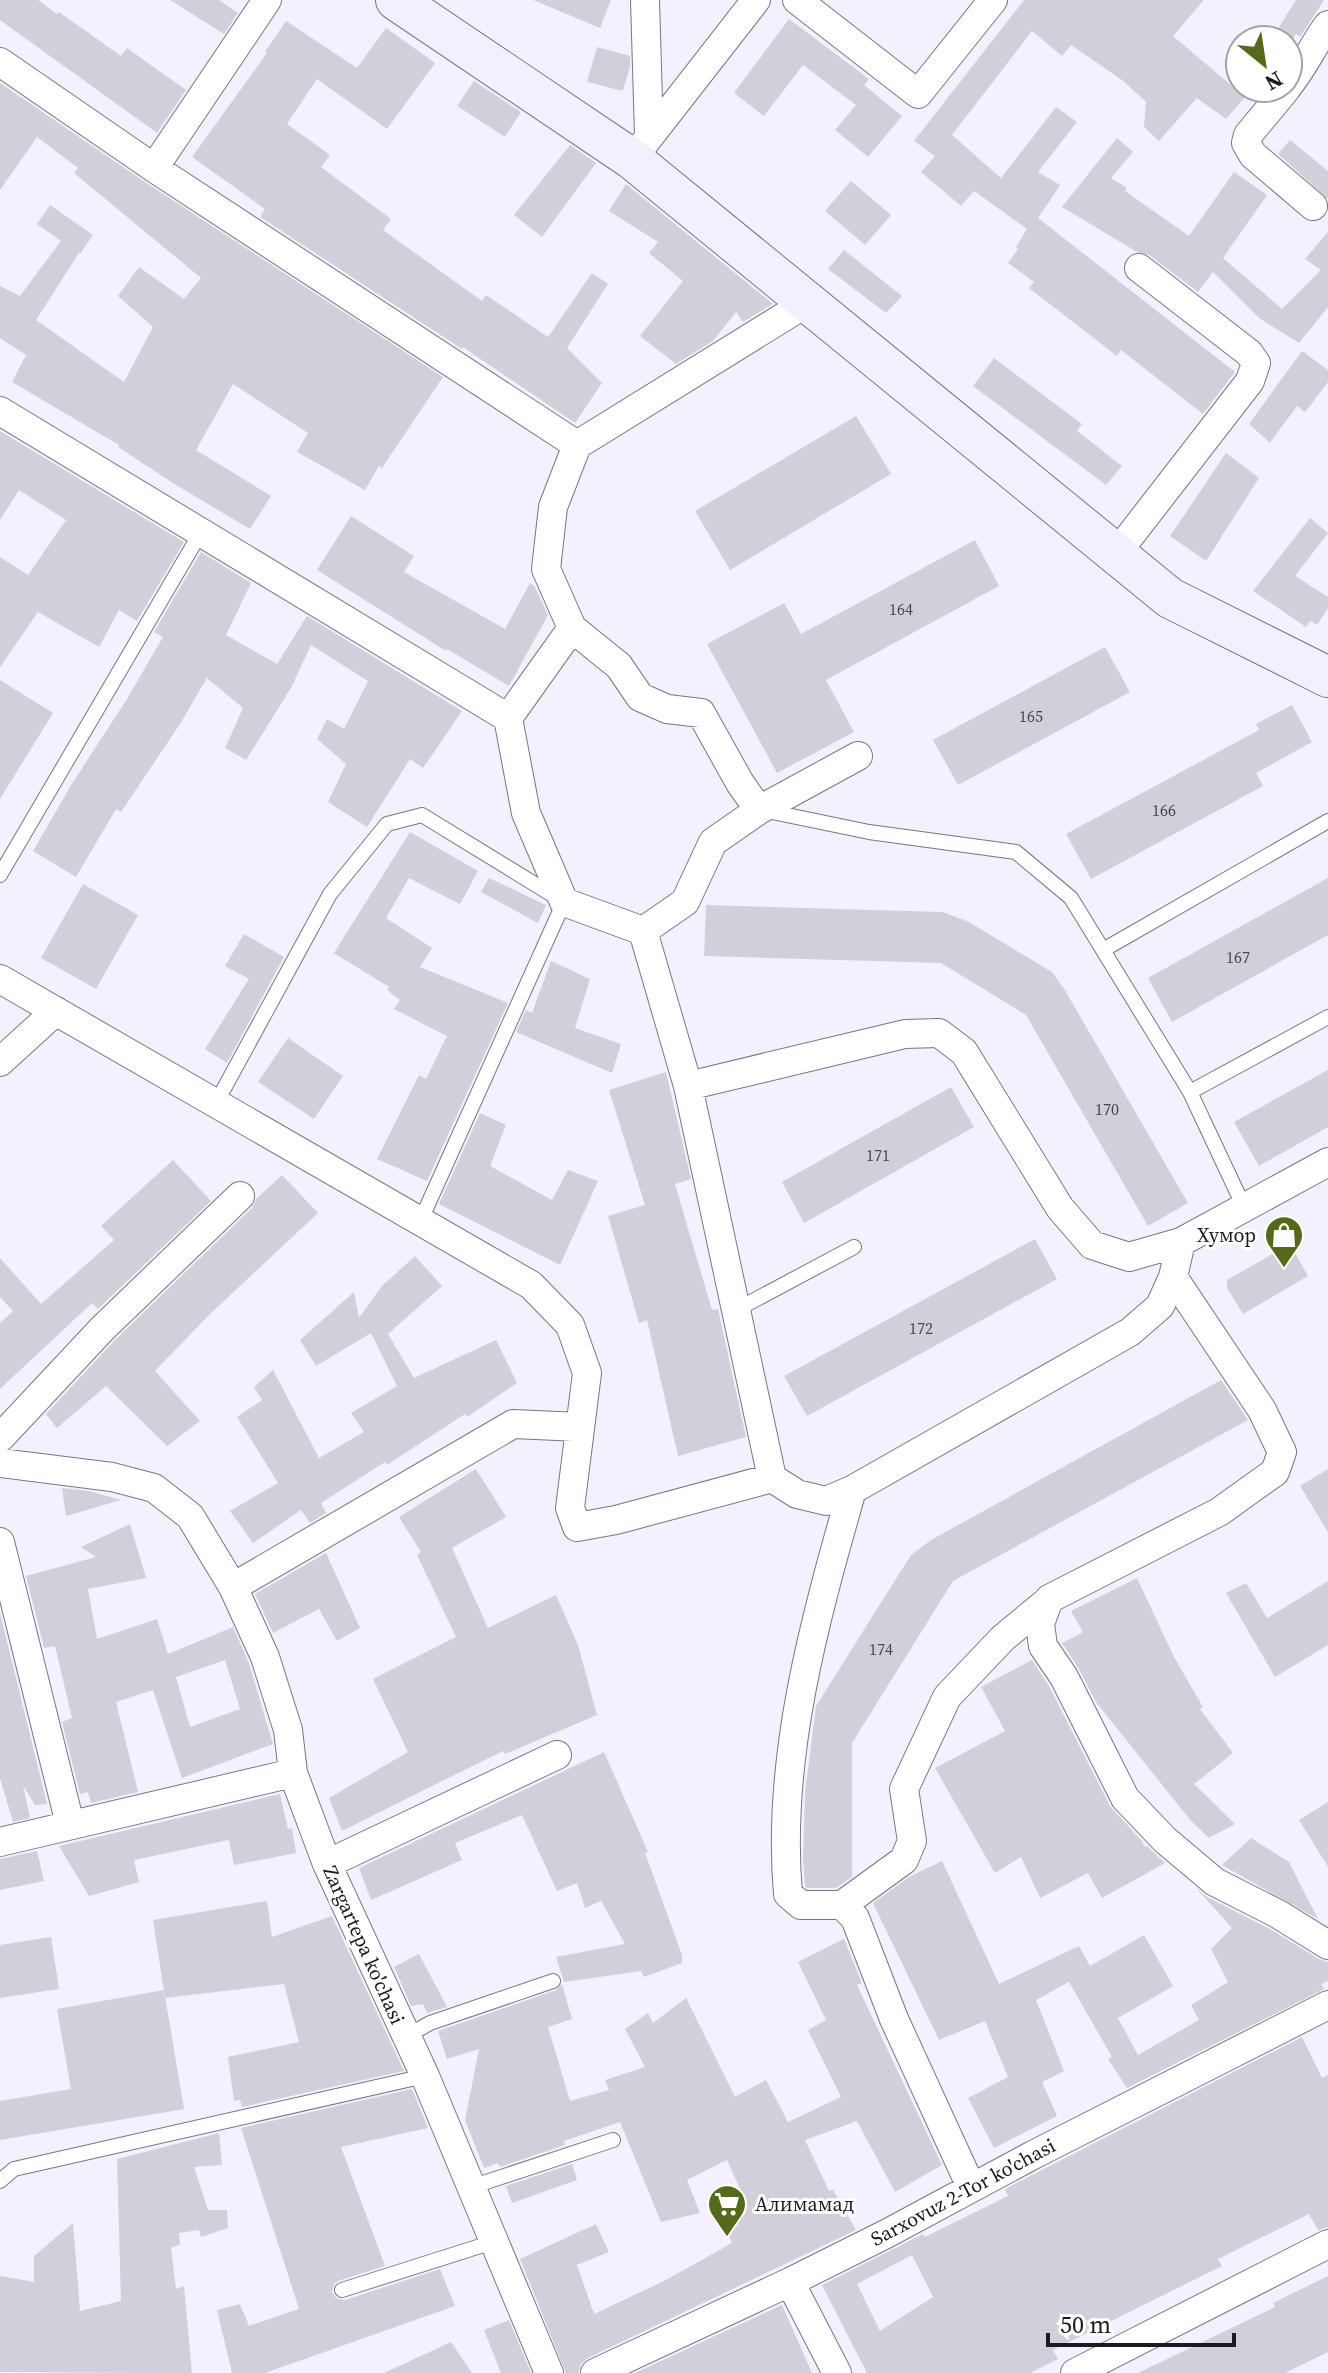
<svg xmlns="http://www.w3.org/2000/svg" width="1328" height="2373" font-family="'Source Serif 4',serif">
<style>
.building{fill:#d2ceda;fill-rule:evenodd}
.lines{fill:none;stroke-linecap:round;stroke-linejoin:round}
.lane-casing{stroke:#7a7580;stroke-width:16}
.street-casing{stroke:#7a7580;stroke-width:30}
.secondary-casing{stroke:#7a7580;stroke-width:42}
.lane{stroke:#fff;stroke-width:14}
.street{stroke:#fff;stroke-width:28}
.secondary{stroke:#f4effd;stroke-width:40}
.labels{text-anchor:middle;stroke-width:6;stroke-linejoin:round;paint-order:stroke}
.number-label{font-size:16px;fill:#4a474e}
.poi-label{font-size:20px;fill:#1c1a1f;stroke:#fff;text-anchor:end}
.street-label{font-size:20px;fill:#1c1a1f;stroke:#fff}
</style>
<rect width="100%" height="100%" fill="#f5f0fd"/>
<path class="building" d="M0 0H38L57 14 59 12 121 56 127 48 186 90 157 133 0 20Z
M170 0H219L238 13 224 34Z
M533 0H611L600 28Z
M1024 0H1204L1173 36 1245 97 1226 119 1197 98 1159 141 1144 127 1146 102 1122 80 1071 45 1062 56 1032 31 952 135 1001 178 1056 107 1077 122 1038 172 1060 185 1038 218 1235 372 1203 414 1121 350 1117 356 1029 288 1034 282 1008 263 1018 249 1016 247 1027 229 974 191 961 206 921 172 935 156 914 141Z
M1296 0H1324L1300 37 1296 34 1288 45V40H1271Z
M789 19 869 79 864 85 902 116 868 157 835 130 856 105 803 65 764 116 734 93Z
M286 21 357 68 386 28 435 63 387 129 317 79 287 124 330 155 321 167 391 219 383 230 482 301 486 295 548 337 592 273 608 284 567 348 602 383 575 423 463 347 462 349 260 217 265 209 192 157 267 53 265 52Z
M597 47 630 56V66L623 91 587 82Z
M474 81 521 112 505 137 457 106Z
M0 83 145 182 443 377 382 468 379 466 365 490 297 452 308 433 233 384 196 450 271 496 250 529 176 485 118 447 119 445 12 382 26 355 0 338V286L20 296 61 241 37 224 50 205 93 235 80 254 79 253 36 320 124 382 153 327 118 296 139 267 184 299 201 278 74 173 78 168 37 137 0 190Z
M1117 138 1133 152 1111 178 1127 188 1125 191 1189 236 1234 172 1267 195 1223 258 1282 309 1321 270 1305 259 1328 232V307L1299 343 1259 318 1213 272 1198 292 1149 255 1137 252 1062 207Z
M1290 140 1328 171V199L1278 154Z
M570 145 596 163 542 237 514 215Z
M851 181 891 215 865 245 825 211Z
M626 184 773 304 743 322 736 312 713 341 676 364 640 336 683 281 649 253 658 242 609 211Z
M844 250 902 296 886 313 828 269Z
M1302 351 1328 370V382L1305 412 1297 406 1270 443 1249 424Z
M994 358 1082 424 1077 431 1122 466 1106 485 973 386Z
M856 416 891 474 730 570 695 511Z
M0 431 184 542 137 621 119 610 99 647 38 612 0 667V557L28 575 66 520 19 490 0 520Z
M1226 453 1259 478 1206 561 1170 536Z
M351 516 414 556 404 572 505 629 530 583 535 587 548 615 509 686 447 649 446 651 317 570Z
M1310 518 1328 533 1295 576 1328 597V608L1317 625 1310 621 1306 627 1253 591Z
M975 540 999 586 826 680 854 732 777 773 707 644 784 603 801 634Z
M201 552 251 583 226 635 277 664 307 616 462 711 423 768 410 759 367 827 328 802 346 764 317 739 327 719 344 729 368 681 311 645 291 688 246 760 225 748 243 708 207 678 180 724 121 812 116 809 76 877 33 851 73 782 127 699 163 637 154 632Z
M1105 647 1130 692 958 785 933 740Z
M0 680 53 713 0 799Z
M1292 705 1312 742 1256 773 1263 786 1091 879 1066 834 1259 730 1256 724Z
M410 832 478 871 460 904 409 878 386 918 432 948 420 967 508 1003 427 1181 377 1159 419 1075 426 1079 447 1036 394 1009 400 1000 387 990 389 987 334 953Z
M489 878 546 905 538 923 481 892Z
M1328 878V935L1172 1022 1148 978Z
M83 884 138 915 96 989 41 958Z
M706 905 942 912 967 921 1052 972 1066 992 1188 1203 1148 1226 1026 1015 941 963 704 956Z
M244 934 284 957 227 1063 205 1049 249 979 225 966Z
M551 961 590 979 575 1028 621 1044 612 1073 516 1032 526 1010 532 1013Z
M288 1038 343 1076 314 1119 258 1082Z
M1328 1070V1127L1259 1166 1234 1122Z
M666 1072 691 1179 675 1184 712 1310 718 1309 746 1437 678 1456 647 1320 639 1323 608 1216 645 1205 609 1090Z
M951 1087 974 1127 804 1223 782 1182Z
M480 1113 506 1125 490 1166 552 1200 568 1170 598 1181 560 1265 439 1204Z
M173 1160 211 1201 98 1309 92 1303 0 1389V1323L13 1311 0 1297V1258L41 1304 114 1240 101 1226Z
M282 1175 318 1213 208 1316 155 1371 200 1421 167 1446 106 1386 57 1428 46 1414 114 1341 252 1208 256 1199Z
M1035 1239 1057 1279 807 1416 784 1376Z
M1290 1244 1308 1276 1243 1314 1227 1288V1280Z
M415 1256 442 1286 388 1334 414 1378 496 1340 517 1383 467 1417 465 1414 387 1465 385 1462 321 1503 326 1513 310 1523 301 1510 253 1543 230 1511 278 1483 237 1417 262 1400 254 1387 273 1370 319 1458 364 1432 351 1413 397 1386 371 1333 316 1366 300 1340 354 1292 359 1318 381 1287Z
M1221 1380 1248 1420 953 1581 852 1743V1877L836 1888H807L805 1886 803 1857 805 1793 816 1706 911 1555 931 1540Z
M476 1469 506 1517 452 1548 488 1628 556 1595 578 1645 597 1715 505 1754 503 1751 342 1831 329 1798 408 1752 373 1679 456 1637 417 1555 421 1552 399 1517Z
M1328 1469V1532L1300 1486Z
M62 1488 89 1491 121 1500 66 1516Z
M130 1524 146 1578 88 1589 97 1639 157 1619 168 1654 233 1627 249 1663 273 1744 182 1778 153 1690 116 1702 138 1792 91 1803 88 1792 80 1794 62 1722 72 1718 55 1646 44 1648 26 1576 96 1557 81 1547ZM225 1660 240 1709 190 1727 176 1677Z
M326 1553 360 1628 337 1641 319 1609 273 1633 255 1594Z
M1137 1578 1174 1657 1203 1707 1200 1709 1233 1753 1194 1784 1235 1824 1209 1838 1191 1821 1096 1702 1079 1669 1062 1643 1083 1632 1071 1611Z
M1328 1581V1645L1275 1677 1226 1593 1246 1583 1267 1618Z
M0 1613 47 1804 35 1805 23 1785 30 1818 13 1822 0 1778Z
M1032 1660 1049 1686 1110 1806 1141 1840 1145 1847 1147 1846 1165 1863 1102 1898 1088 1873 1040 1898 1021 1857 995 1873 935 1768 1005 1731 981 1687Z
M604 1752 648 1852 645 1853 682 1955V1963L644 1977 641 1971 564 1982 556 1957 625 1944 601 1901 585 1908 577 1883 557 1891 522 1815 455 1843 462 1860 371 1900 359 1868Z
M280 1794 288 1829 292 1828 296 1853 234 1865 229 1840 134 1860 139 1882 89 1896 59 1846Z
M1328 1802V1867L1299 1820Z
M1251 1838 1289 1862 1318 1919 1222 1865Z
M37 1851 44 1881 0 1890V1859Z
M942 1861 999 1984 1079 1946 1090 1966 1144 1935 1173 1986 1118 2018 1138 2055 1199 2020 1191 2005 1228 1982 1211 1949 1232 1928 1196 1888 1207 1897 1270 1929 1319 1959 1328 1962V1981L1321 1984 1324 1989 1127 2088 1108 2059 1112 2057 1069 1982 1036 2000 1064 2071 1042 2082 1057 2116 994 2148 968 2098 1008 2077 985 2021 939 2040 873 1903 909 1877Z
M267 1901 272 1937 332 1916 404 2071 242 2107 240 2100 234 2101 228 2057 299 2042 284 1984 165 1998 153 1920Z
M51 1937 59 1989 0 1998V1945Z
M844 1939 862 1983 857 1985 942 2165 895 2192 857 2121 805 2140 829 2191 833 2190 856 2230 588 2358 581 2364 578 2373H566L520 2259 596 2224 609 2252 577 2265 594 2314 664 2281 732 2243 721 2218 746 2202 727 2160 687 2180 700 2213 661 2222 620 2122 564 2141 565 2145 500 2167 498 2163 484 2168 465 2120 479 2049 447 2059 438 2031 556 1990 562 1984 572 2019 548 2027 570 2101 609 2090 605 2080 645 2067 625 2029 648 2013 653 2023 686 1998 735 2097 766 2080 788 2122 841 2097 808 2030 826 2020 798 1962Z
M419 1954 447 2007 427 2013 423 2004 411 2006 394 1967Z
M164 1990 184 2109 0 2140V2101L71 2089 57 2009Z
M1302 2037 1322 2078 1328 2075V2227L1318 2230 1309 2214 1218 2259 1222 2266 1053 2350 1058 2359 1030 2373H867L822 2285 923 2234 925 2237 1008 2196 1005 2189ZM912 2255 933 2297 880 2331 857 2284Z
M412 2089 428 2128 341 2147 385 2266 338 2281 334 2284 332 2292 336 2298 345 2300 440 2269 455 2306 265 2373H232L217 2310 240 2304 249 2326 299 2309 241 2128Z
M219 2133 222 2165 194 2167 208 2210H227L228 2228 201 2237 199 2230 179 2233 180 2244 171 2248 176 2289 184 2286 192 2373 0 2372V2276L34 2282V2256L73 2223 80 2311 121 2301 117 2159Z
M572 2164 577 2180 512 2203 506 2186Z
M1328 2276V2352L1285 2373H1138L1275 2307 1273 2303Z
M782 2305 812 2373H635Z
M509 2320 531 2373H501L484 2330Z
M451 2342 472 2373H384Z"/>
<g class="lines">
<g class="lane-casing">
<path id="lane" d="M763 810 869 832 1016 852 1071 898 1190 1092 1244 1207
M0 875 201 532
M1103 950 1328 821
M1190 1092 1328 1017
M215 1105 330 894 387 824 422 815 564 902 420 1222
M736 1310 854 1247
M405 2037 430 2023 553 1981
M0 2181 14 2169 425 2076
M471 2187 613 2140
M342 2290 493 2242"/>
</g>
<g class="street-casing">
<path id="street" d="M645 0 649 135
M797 0 918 94 993 0
M0 62 154 168 577 445
M1288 86C1304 67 1313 45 1328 25
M1287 88 1248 135 1246 143 1253 155 1313 206
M632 159 756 0
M154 168 267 0
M0 411 508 718
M1116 554 1250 381 1256 363 1249 353 1139 268
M572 628 619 666 640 697 667 709 701 713 740 783 759 810 858 756
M643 931 685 902 713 842 759 810
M0 979 531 1285 570 1325 587 1373 570 1508 577 1527 616 1520 772 1478 797 1494 826 1501 852 1490 1130 1332 1160 1306 1173 1277 1181 1242 1328 1162
M0 1062 56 1011
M688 1086 905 1034 939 1033 964 1052 1060 1208 1092 1245 1129 1257 1181 1242
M1173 1277 1262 1410 1282 1452 1275 1472 1219 1512 1049 1599 1040 1624 1043 1646 1064 1677 1125 1798 1165 1840 1215 1882 1278 1914 1328 1945
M0 1438 102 1329 240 1196
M0 1463 112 1477 154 1488 190 1516 233 1587 265 1657 288 1730 293 1773 327 1864 425 2076 549 2373
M772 1478 688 1086 643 931 564 902 526 813 508 718 572 628 546 569 553 507 577 445 808 302
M852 1490C815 1619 776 1758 788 1894L801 1905H842L855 1918 894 2019 971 2187
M0 1542 70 1824
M233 1587 513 1424 580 1427
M0 1842 293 1773
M327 1864 557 1755
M842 1905 904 1860 912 1841 904 1789 947 1697 1003 1638 1049 1600
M790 2282 837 2373
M595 2373 790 2282 886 2234 1033 2155 1328 2005
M1075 2373 1328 2244"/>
</g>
<g class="secondary-casing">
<path id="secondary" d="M396 0 632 159 1170 598 1328 677"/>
</g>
<use href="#lane" class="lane"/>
<use href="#street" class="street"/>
<use href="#secondary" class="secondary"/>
</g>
<defs>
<g id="shop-pin" transform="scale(2)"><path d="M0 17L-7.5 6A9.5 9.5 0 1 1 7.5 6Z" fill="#556a18" stroke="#fff"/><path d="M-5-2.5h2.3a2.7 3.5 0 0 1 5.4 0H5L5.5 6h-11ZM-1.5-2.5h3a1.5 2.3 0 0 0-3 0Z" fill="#fff"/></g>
<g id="supermarket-pin" transform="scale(2)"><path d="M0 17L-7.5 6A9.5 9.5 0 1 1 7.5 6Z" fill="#556a18" stroke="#fff"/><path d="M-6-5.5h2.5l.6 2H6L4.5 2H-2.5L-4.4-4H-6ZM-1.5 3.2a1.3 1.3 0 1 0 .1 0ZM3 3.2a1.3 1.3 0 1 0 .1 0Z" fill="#fff"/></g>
</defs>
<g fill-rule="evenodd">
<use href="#shop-pin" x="1284" y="1235"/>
<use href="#supermarket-pin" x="727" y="2204"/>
</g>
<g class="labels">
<g class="number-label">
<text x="901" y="615">164</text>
<text x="1031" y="722">165</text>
<text x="1164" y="816">166</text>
<text x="1238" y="963">167</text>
<text x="1107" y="1115">170</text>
<text x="878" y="1161">171</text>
<text x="921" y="1334">172</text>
<text x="881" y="1655">174</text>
</g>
<g class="poi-label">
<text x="1256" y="1242">Хумор</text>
<text x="755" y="2211" text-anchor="start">Алимамад</text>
</g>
<g class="street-label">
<text transform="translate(364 1945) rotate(66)" y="7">Zargartepa ko'chasi</text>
<text transform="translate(963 2192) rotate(-28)" y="7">Sarxovuz 2-Tor ko'chasi</text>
</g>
</g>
<g transform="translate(1264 64) rotate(150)"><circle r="38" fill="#ffffff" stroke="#a4a3a5" stroke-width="2"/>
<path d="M0-6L14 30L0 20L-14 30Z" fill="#556a18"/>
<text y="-12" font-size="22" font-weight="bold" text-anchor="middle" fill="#1c1a1f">N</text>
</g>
<path d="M1048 2333v12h186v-12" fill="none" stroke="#1c1a1f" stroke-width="4"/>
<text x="1060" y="2333" font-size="24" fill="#1c1a1f" stroke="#ffffff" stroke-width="6" paint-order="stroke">50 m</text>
</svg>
